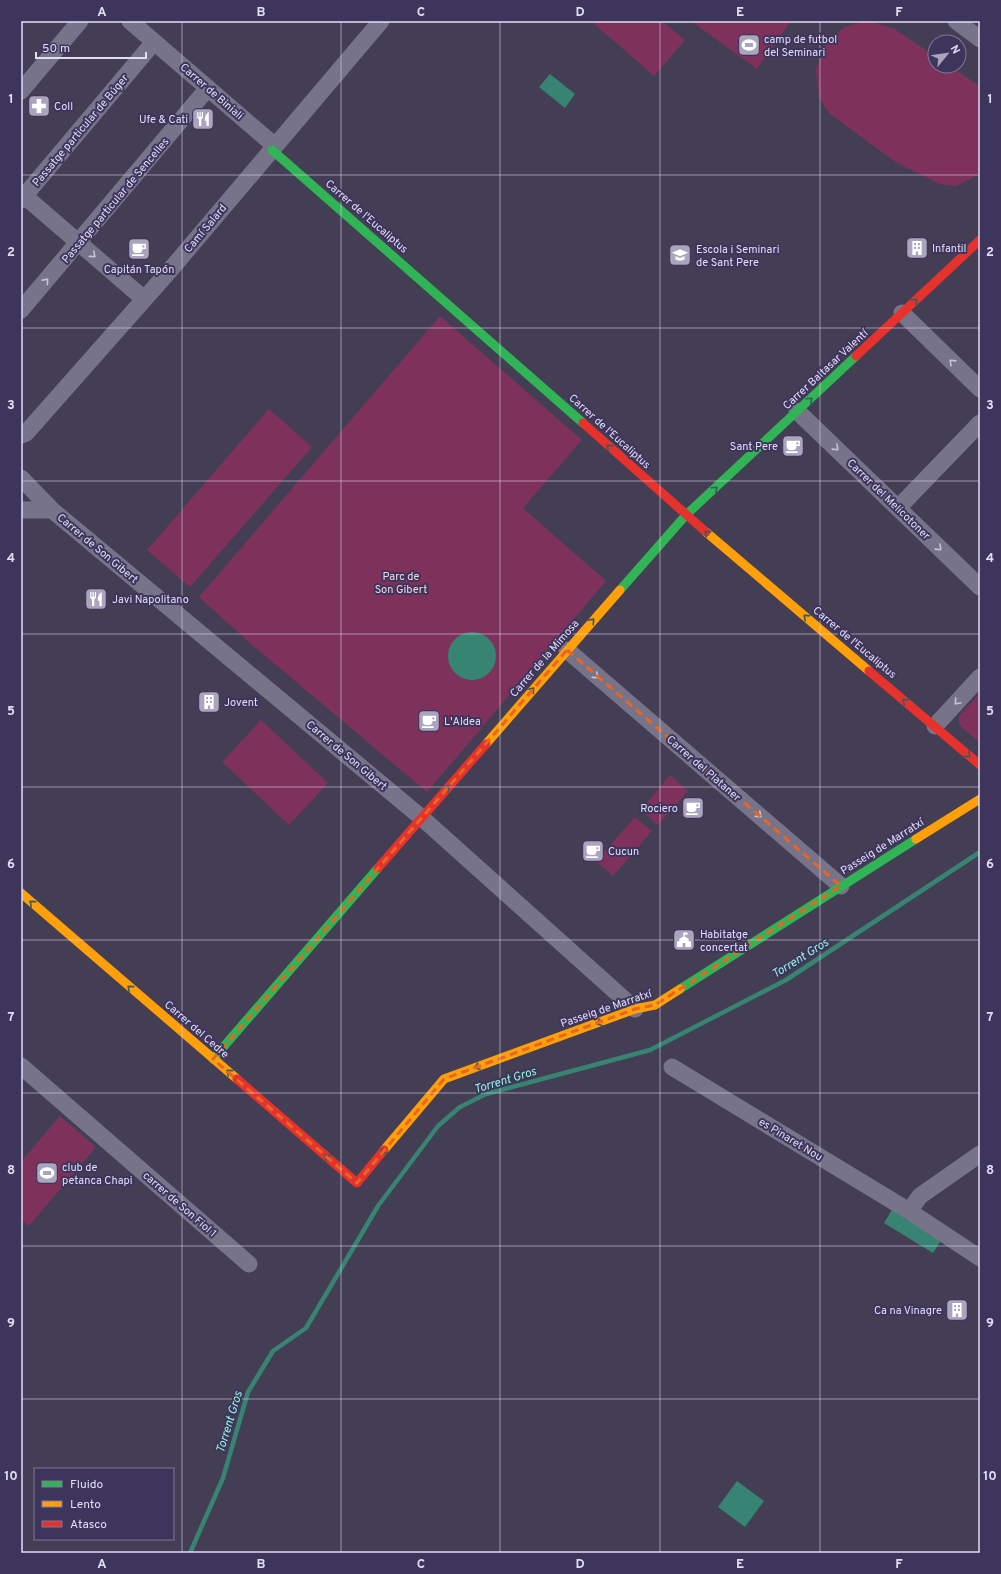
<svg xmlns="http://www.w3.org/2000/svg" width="1001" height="1574" font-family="Overpass,sans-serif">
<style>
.green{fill:#7e325b}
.water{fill:#368471}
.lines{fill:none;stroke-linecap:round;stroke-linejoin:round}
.stream{stroke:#368471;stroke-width:4.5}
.street{stroke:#777389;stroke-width:17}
.fast{stroke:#30b455;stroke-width:9}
.slow{stroke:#ff9f0a;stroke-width:9}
.jam{stroke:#e5322d;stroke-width:9}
.oneway{stroke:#c6c2db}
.oneway2{stroke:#3a5b5b}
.marked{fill:none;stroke:#e76623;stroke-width:3;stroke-dasharray:8 5;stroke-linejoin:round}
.grid{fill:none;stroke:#e1ddf6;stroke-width:1;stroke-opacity:0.55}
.labels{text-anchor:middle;stroke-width:4;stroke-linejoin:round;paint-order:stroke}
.poi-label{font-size:11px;fill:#e1ddf6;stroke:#3e355d;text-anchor:start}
.street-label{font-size:11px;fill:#e1ddf6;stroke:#3e355d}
.park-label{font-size:11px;fill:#f2d5e0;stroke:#3e355d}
.water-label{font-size:12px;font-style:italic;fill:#91f9da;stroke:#3e355d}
.neatline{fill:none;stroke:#e1ddf6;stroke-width:1.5}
.grid-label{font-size:13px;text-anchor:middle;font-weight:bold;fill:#e1ddf6}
</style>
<rect width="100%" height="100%" fill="#433e54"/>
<path class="green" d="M591 21H662L685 40 654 76Z
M691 21H791L757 69Z
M867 21 893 28 935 56V66H950L980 86V174L956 186 940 184 897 163 830 114 819 98 816 70 825 44 844 27Z
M440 316 582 440 523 508 606 581 427 792 251 644 199 597Z
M269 409 312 447 190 587 147 550Z
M980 693V743L959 725V716Z
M261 720 328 783 289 825 222 762Z
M670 775 688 791 658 825 641 810Z
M635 817 652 831 613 876 596 861Z
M60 1116 96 1147 29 1226 21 1219V1162Z"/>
<path class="water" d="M550 74 575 94 565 108 539 87Z
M448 656a24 24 0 1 1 48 0a24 24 0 1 1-48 0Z
M893 1208 942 1239 933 1253 884 1223Z
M737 1481 764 1501 745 1527 718 1507Z"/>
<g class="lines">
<path class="stream" d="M190 1553 223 1478 248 1392 273 1351 306 1328 378 1206 438 1126 460 1107 486 1094 650 1050 786 980 980 852"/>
<path class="street" d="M130 21 275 146
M956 21 980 39
M21 91 80 21
M21 193 144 299
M21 200 154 42
M21 310 208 88
M902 313 980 389
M797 411 980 587
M21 435 26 433 171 269 381 21
M21 478 52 510 422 818 635 1009
M898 508 980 423
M21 510H52
M567 650 841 886
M935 726 980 677
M21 1066 249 1264
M672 1067 909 1211 980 1258
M909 1211 920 1196 980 1154"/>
<path class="fast" d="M272 150 583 423
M620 590 686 515 856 356
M680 989 916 839
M213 1059 378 868"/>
<path class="slow" d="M706 532 869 671
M486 744 620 590
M916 839 980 799
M21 893 237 1079
M384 1150 444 1079 635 1009 655 1005 680 989"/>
<path class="jam" d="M856 356 980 240
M583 423 706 532
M869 671 980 765
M378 868 486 744
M237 1079 357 1183 384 1150"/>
</g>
<defs><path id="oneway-chevron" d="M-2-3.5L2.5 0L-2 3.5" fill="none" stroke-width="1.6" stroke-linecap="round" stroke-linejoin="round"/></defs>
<g class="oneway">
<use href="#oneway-chevron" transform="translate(93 255) rotate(41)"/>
<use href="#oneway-chevron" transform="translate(46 281) rotate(-49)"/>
<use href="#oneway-chevron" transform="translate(952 362) rotate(-136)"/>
<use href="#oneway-chevron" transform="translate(836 448) rotate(44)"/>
<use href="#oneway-chevron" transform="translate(939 548) rotate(44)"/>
<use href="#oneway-chevron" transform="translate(596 676) rotate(41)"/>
<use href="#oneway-chevron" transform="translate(957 702) rotate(133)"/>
<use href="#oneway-chevron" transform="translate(759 815) rotate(40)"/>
</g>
<g class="oneway2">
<use href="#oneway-chevron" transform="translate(915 301) rotate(-43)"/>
<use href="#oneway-chevron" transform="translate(810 400) rotate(-43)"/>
<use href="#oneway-chevron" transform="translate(609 447) rotate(-138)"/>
<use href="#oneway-chevron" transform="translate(715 489) rotate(-43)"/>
<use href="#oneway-chevron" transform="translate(707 533) rotate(-140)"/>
<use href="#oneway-chevron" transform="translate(806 617) rotate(-140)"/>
<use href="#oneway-chevron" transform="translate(592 621) rotate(-48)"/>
<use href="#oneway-chevron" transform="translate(532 690) rotate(-49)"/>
<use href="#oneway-chevron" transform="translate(905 701) rotate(-140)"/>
<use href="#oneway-chevron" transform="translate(968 755) rotate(41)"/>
<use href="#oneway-chevron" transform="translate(447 788) rotate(-49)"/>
<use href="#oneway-chevron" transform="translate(32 903) rotate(-139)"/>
<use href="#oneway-chevron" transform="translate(130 988) rotate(-139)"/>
<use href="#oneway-chevron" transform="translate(599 1023) rotate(160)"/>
<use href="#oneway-chevron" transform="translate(477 1067) rotate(160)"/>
<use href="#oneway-chevron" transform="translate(229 1072) rotate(-139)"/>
<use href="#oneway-chevron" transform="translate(383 1152) rotate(130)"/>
<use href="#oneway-chevron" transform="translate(327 1157) rotate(-139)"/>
</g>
<path class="marked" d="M567 650 841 886 655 1005 635 1009 444 1079 357 1183 213 1059Z"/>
<path class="grid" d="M182 21V1553M341 21V1553M500 21V1553M660 21V1553M820 21V1553M21 175H980M21 328H980M21 481H980M21 634H980M21 787H980M21 940H980M21 1093H980M21 1246H980M21 1399H980"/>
<defs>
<g id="stadium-square" transform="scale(1.15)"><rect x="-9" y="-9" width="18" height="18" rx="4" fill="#aaa5bd" stroke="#3e355d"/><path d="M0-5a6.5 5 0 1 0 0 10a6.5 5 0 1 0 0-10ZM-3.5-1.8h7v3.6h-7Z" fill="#fff"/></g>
<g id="pharmacy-square" transform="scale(1.15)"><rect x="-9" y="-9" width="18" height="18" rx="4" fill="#aaa5bd" stroke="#3e355d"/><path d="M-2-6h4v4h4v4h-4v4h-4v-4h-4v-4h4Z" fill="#fff"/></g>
<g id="restaurant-square" transform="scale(1.15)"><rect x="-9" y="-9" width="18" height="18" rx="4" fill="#aaa5bd" stroke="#3e355d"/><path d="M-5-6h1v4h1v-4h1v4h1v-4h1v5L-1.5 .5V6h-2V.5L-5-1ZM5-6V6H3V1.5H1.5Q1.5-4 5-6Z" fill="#fff"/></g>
<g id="building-square" transform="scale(1.15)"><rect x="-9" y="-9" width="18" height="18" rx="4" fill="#aaa5bd" stroke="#3e355d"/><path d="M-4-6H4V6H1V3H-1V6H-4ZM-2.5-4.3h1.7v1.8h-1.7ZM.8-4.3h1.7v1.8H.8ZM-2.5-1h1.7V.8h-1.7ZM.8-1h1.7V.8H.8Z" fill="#fff"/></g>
<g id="cafe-square" transform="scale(1.15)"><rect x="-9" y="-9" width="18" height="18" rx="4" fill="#aaa5bd" stroke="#3e355d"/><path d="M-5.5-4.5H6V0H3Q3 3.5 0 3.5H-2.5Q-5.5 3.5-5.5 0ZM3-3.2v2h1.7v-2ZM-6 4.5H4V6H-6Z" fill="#fff"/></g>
<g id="school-square" transform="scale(1.15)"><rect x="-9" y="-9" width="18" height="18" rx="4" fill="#aaa5bd" stroke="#3e355d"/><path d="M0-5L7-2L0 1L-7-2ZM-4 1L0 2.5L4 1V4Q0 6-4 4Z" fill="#fff"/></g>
<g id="civic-square" transform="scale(1.15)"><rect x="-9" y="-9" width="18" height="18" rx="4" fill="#aaa5bd" stroke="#3e355d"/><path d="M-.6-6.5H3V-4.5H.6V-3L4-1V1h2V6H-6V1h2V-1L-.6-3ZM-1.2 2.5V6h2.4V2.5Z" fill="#fff"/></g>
</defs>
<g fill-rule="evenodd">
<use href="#stadium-square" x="749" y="45"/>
<use href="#pharmacy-square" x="39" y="106"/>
<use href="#restaurant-square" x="203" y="119"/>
<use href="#building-square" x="917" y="248"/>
<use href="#cafe-square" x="139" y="249"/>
<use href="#school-square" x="680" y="255"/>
<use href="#cafe-square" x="793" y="446"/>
<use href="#restaurant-square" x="96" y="599"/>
<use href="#building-square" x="209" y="702"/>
<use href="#cafe-square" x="429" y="721"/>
<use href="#cafe-square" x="693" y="808"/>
<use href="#cafe-square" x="593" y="851"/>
<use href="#civic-square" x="684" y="940"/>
<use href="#stadium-square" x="47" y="1173"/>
<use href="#building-square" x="957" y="1310"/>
</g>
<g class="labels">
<g class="poi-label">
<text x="764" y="43">camp de futbol<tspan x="764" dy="13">del Seminari</tspan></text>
<text x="54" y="110">Coll</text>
<text x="188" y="123" text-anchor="end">Ufe &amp; Cati</text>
<text x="932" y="252">Infantil</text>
<text x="696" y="253">Escola i Seminari<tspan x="696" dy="13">de Sant Pere</tspan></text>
<text x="139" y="273" text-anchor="middle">Capitán Tapón</text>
<text x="778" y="450" text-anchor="end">Sant Pere</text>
<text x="112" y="603">Javi Napolitano</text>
<text x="224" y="706">Jovent</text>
<text x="444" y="725">L'Aldea</text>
<text x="678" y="812" text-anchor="end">Rociero</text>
<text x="608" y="855">Cucun</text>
<text x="700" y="938">Habitatge<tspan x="700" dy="13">concertat</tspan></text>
<text x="62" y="1171">club de<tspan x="62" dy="13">petanca Chapi</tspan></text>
<text x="942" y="1314" text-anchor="end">Ca na Vinagre</text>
</g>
<g class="street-label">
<text transform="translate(212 91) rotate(41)" y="4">Carrer de Biniali</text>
<text transform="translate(80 130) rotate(-50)" y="4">Passatge particular de Búger</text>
<text transform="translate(115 200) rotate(-50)" y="4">Passatge particular de Sencelles</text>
<text transform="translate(367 216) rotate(41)" y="4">Carrer de l'Eucaliptus</text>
<text transform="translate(205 228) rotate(-50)" y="4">Camí Salard</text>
<text transform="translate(825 369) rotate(-43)" y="4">Carrer Baltasar Valentí</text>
<text transform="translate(610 431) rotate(42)" y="4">Carrer de l'Eucaliptus</text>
<text transform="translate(889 499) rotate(44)" y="4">Carrer del Melicotoner</text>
<text transform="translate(98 548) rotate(40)" y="4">Carrer de Son Gibert</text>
<text transform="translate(855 642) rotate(40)" y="4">Carrer de l'Eucaliptus</text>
<text transform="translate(544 658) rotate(-49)" y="4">Carrer de la Mimosa</text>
<text transform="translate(347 755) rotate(40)" y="4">Carrer de Son Gibert</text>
<text transform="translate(704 768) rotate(41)" y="4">Carrer del Plataner</text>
<text transform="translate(882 846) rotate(-32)" y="4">Passeig de Marratxí</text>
<text transform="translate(606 1008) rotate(-19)" y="4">Passeig de Marratxí</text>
<text transform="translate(197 1029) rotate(41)" y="4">Carrer del Cedre</text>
<text transform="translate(791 1139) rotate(31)" y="4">es Pinaret Nou</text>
<text transform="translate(180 1204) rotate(41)" y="4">carrer de Son Fiol 1</text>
</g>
<g class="park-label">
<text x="401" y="580">Parc de<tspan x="401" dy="13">Son Gibert</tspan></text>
</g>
<g class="water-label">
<text transform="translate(800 958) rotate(-32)" y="4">Torrent Gros</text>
<text transform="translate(505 1080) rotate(-17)" y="4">Torrent Gros</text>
<text transform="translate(229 1422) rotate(-73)" y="4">Torrent Gros</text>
</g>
</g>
<rect width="1001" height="1574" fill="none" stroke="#3e355d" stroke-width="44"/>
<rect x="34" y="1468" width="140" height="72" fill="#3e355d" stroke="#7f789a"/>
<rect x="42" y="1481" width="20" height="6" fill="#30b455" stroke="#7f789a"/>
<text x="70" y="1488" font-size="12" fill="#e1ddf6">Fluido</text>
<rect x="42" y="1501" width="20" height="6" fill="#ff9f0a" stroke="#7f789a"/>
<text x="70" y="1508" font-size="12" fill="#e1ddf6">Lento</text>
<rect x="42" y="1521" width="20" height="6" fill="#e5322d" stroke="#7f789a"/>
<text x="70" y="1528" font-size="12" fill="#e1ddf6">Atasco</text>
<g transform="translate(947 54) rotate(61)"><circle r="19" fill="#3e355d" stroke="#7f789a"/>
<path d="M0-3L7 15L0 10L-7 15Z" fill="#aaa5bd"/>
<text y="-6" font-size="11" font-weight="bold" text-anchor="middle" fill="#e1ddf6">N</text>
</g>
<path d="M36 52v6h110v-6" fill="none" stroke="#e1ddf6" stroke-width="2"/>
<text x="42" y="52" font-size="12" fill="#e1ddf6" stroke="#3e355d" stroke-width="3" paint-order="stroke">50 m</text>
<rect x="22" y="22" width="957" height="1530" class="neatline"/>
<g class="grid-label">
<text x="102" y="16">A</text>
<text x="261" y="16">B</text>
<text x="421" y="16">C</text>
<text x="580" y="16">D</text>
<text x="740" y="16">E</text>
<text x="899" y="16">F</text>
<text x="11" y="103">1</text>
<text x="990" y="103">1</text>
<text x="11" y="256">2</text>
<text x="990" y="256">2</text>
<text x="11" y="409">3</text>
<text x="990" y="409">3</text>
<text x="11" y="562">4</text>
<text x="990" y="562">4</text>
<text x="11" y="715">5</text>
<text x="990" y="715">5</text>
<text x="11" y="868">6</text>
<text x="990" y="868">6</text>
<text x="11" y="1021">7</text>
<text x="990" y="1021">7</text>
<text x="11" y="1174">8</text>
<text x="990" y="1174">8</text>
<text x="11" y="1327">9</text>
<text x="990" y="1327">9</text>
<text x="11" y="1480">10</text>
<text x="990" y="1480">10</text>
<text x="102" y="1568">A</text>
<text x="261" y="1568">B</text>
<text x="421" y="1568">C</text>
<text x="580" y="1568">D</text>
<text x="740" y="1568">E</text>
<text x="899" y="1568">F</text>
</g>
</svg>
